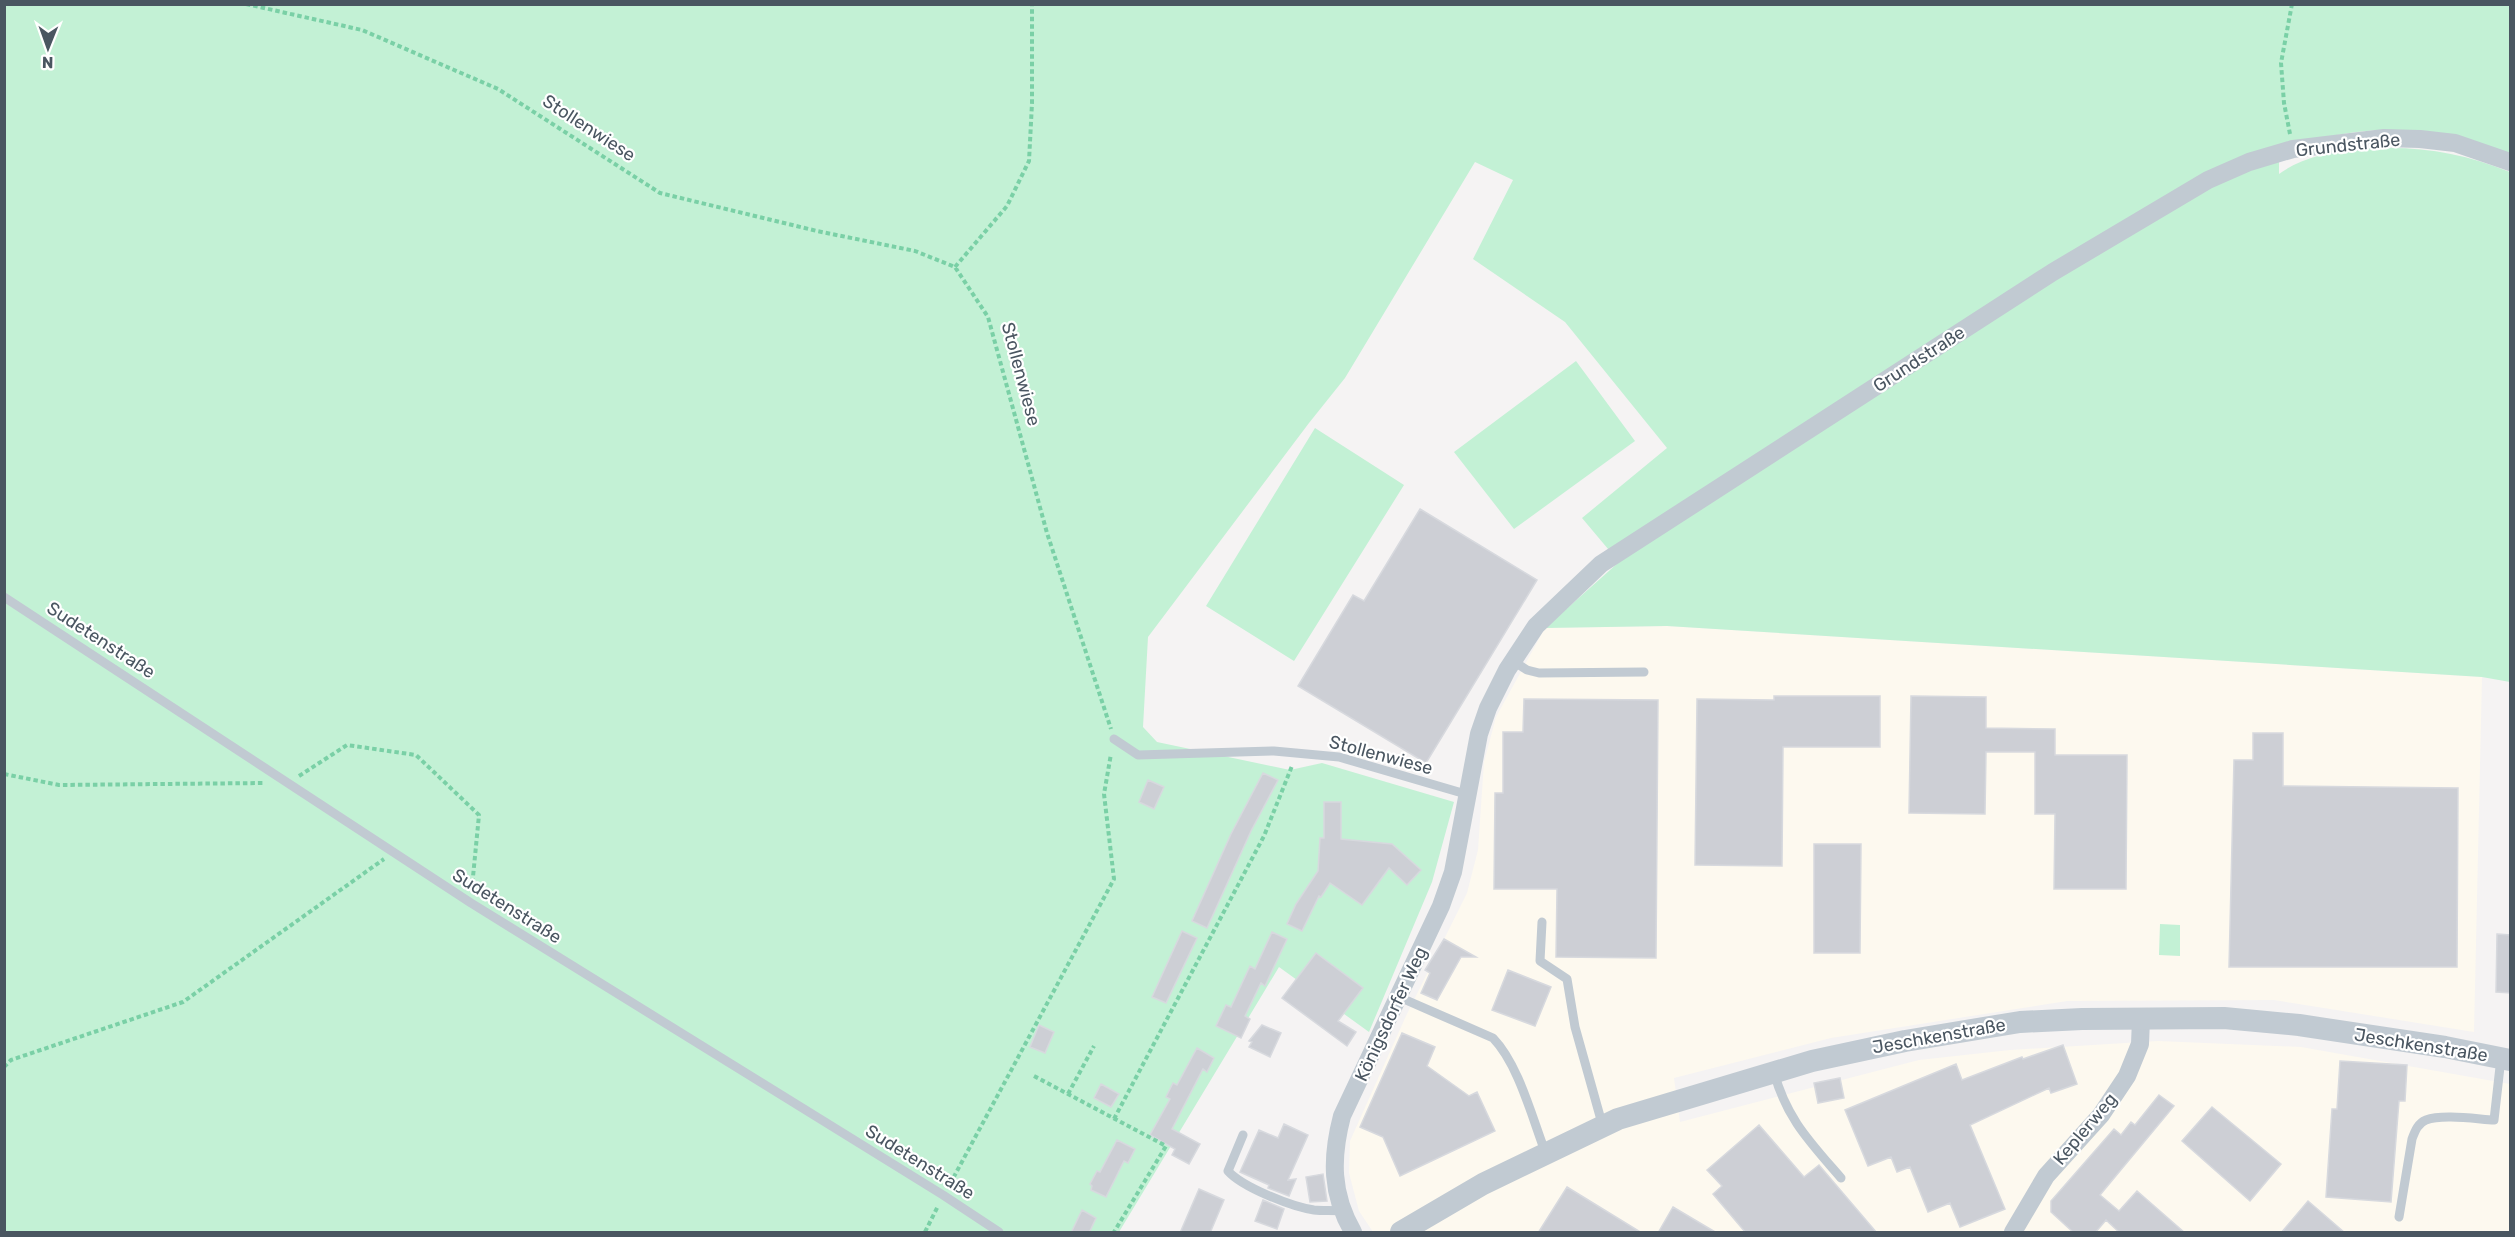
<svg xmlns="http://www.w3.org/2000/svg" width="2515" height="1237" font-family="Rubik,sans-serif">
<style>
.commercial{fill:#fdf9ef}
.green{fill:#c3f1d5}
.building{fill:#cdcfd5;stroke:#d7d9de;stroke-width:1.5}
.lines{fill:none;stroke-linecap:round;stroke-linejoin:round}
.path{stroke:#7ad0a6;stroke-width:4;stroke-dasharray:4.5 3;stroke-linecap:butt}
.service{stroke:#c1cad2;stroke-width:9}
.minor{stroke:#c1cad2;stroke-width:18}
.tertiary{stroke:#c1cad2;stroke-width:22}
.labels{text-anchor:middle;stroke-width:4.5;stroke-linejoin:round;paint-order:stroke}
.street-label{font-size:18px;fill:#4a5661;stroke:#fff}
</style>
<rect width="100%" height="100%" fill="#f5f3f3"/>
<path class="commercial" d="M1667 626 2482 677 2474 1032 2274 1000 2067 1001 1831 1038 1674 1078 1680 1122 1919 1060 2010 1050 2158 1041 2301 1047 2510 1084V1232H1373L1359 1211 1349 1173 1350 1141 1406 1016 1467 893 1478 850 1484 762 1496 717 1545 628Z"/>
<path class="green" d="M5 5H2510V154L2378 130C2344 132 2311 139 2279 152V174C2301 158 2326 153 2353 150 2408 144 2459 151 2510 172V682L2482 677 1667 626 1545 628 1619 562 1582 518 1667 448 1565 322 1473 259 1513 180 1475 162 1345 378 1309 423 1148 637 1143 727 1157 742 1290 770 1322 763 1454 802 1432 882 1369 1032 1279 967 1119 1232H5Z
M1576 361 1635 441 1514 529 1454 452Z
M1315 428 1404 485 1294 661 1206 606Z
M2160 924 2180 925V956L2159 955Z"/>
<path class="building" d="M1420 509 1537 580 1426 763 1298 686 1353 595 1364 601Z
M1774 696H1880V747H1783L1782 866 1695 865 1697 699 1774 700Z
M1911 696 1986 697V728L2055 729V755H2127L2126 889H2054L2055 814H2035V752H1986L1985 814 1909 813Z
M1524 699 1658 700 1656 958 1556 957 1557 889H1494L1495 793H1503V732H1523Z
M2253 733H2283V786L2458 788 2457 967H2229L2234 760H2253Z
M1263 773 1278 780 1251 831 1207 928 1192 921 1231 834Z
M1148 780 1164 787 1154 809 1139 802Z
M1324 802H1341V839L1392 844 1421 870 1407 885 1389 868 1362 905 1330 883 1321 897 1319 896 1302 931 1287 924 1296 904 1318 871 1320 838H1324Z
M1814 844H1861L1860 953H1814Z
M1182 931 1197 938 1166 1003 1152 997Z
M1272 932 1287 939 1265 986 1261 983 1245 1016 1250 1019 1241 1038 1216 1026 1226 1005 1231 1007 1250 966 1255 969Z
M2497 934 2511 935V993L2496 992Z
M1444 939 1476 957H1461L1437 1000 1421 993 1430 973 1425 970Z
M1316 953 1363 988 1338 1021 1356 1032 1347 1046 1282 998Z
M1508 970 1551 987 1535 1026 1492 1010Z
M1039 1025 1054 1032 1045 1053 1030 1047Z
M1262 1025 1281 1033 1270 1057 1249 1047 1252 1042 1249 1041Z
M1402 1033 1435 1047 1427 1066 1469 1096 1477 1092 1495 1131 1400 1176 1383 1137 1360 1127Z
M2063 1045 2077 1084 2051 1093 2049 1088 1970 1125 2005 1209 1960 1227 1950 1203 1928 1212 1910 1167 1897 1172 1891 1157 1868 1166 1845 1110 1956 1064 1962 1080 2022 1057 2023 1059Z
M1197 1048 1214 1058 1207 1072 1203 1069 1172 1129 1200 1144 1189 1164 1172 1155 1175 1149 1150 1135 1170 1099 1166 1097 1173 1083 1177 1085Z
M2340 1061 2407 1065 2405 1101H2399L2391 1202 2326 1197 2332 1109H2337Z
M1840 1078 1844 1098 1818 1103 1814 1083Z
M1101 1084 1119 1094 1111 1107 1094 1098Z
M2159 1095 2174 1106 2100 1195 2119 1211 2137 1191 2185 1233H2120L2106 1220 2095 1233H2074L2051 1212V1201L2114 1129 2121 1135 2131 1122 2135 1125Z
M2212 1107 2281 1164 2250 1201 2182 1141Z
M1284 1124 1308 1135 1288 1180 1296 1179 1289 1196 1268 1188 1269 1185 1240 1172 1259 1130 1278 1138Z
M1759 1125 1804 1177 1819 1165 1877 1233H1746L1713 1194 1722 1186 1707 1170Z
M1117 1140 1135 1149 1128 1163 1124 1161 1106 1197 1091 1190 1092 1186 1090 1184 1097 1171 1100 1172Z
M1323 1174 1327 1201 1310 1202 1306 1177Z
M1567 1187 1642 1233H1538Z
M1199 1189 1224 1200 1210 1233H1180Z
M1263 1200 1284 1209 1277 1229 1255 1221Z
M2308 1201 2322 1213 2345 1233H2281Z
M1673 1207 1717 1233H1658Z
M1082 1210 1096 1218 1089 1233H1071Z"/>
<g class="lines">
<path class="path" d="M246 4 362 30 498 89 660 193 817 231 915 251 955 267 988 317 1047 533 1111 729
M2290 134 2284 103 2281 63 2292 4
M955 267 1007 206 1029 161 1032 103V4
M4 774 59 785 264 783
M299 776 347 745 416 755 479 815 472 887
M4 1067 11 1060 183 1002 384 859
M1034 1076 1166 1146 1114 1232
M1068 1094 1094 1046
M1114 1119 1264 836 1292 766
M950 1184 1114 879 1104 794 1111 754
M925 1232 938 1206"/>
<path class="service" d="M4 597 471 903 943 1195 999 1232
M1513 661 1527 670 1539 673 1644 672
M1114 739 1138 755 1274 751 1339 757 1469 795
M1542 922 1540 961 1567 979 1575 1027 1603 1127
M1399 997 1493 1038C1519 1065 1532 1118 1546 1154
M1774 1072C1786 1118 1810 1142 1841 1178
M1243 1135 1228 1171C1242 1187 1292 1207 1314 1210 1323 1211 1333 1210 1343 1211
M2399 1217 2412 1139C2415 1131 2418 1123 2426 1120 2442 1114 2476 1119 2494 1120L2501 1058"/>
<path class="minor" d="M1353 1232C1331 1194 1331 1158 1342 1116L1441 906 1453 872 1479 734 1488 708 1507 670 1536 626 1601 564 2053 272 2208 180 2249 162 2293 149 2384 138 2420 139 2455 143 2510 162
M2013 1232 2046 1176 2101 1115 2127 1076 2140 1044 2141 1019"/>
<path class="tertiary" d="M1401 1232 1483 1184 1618 1119 1812 1061 1905 1041 2020 1022 2082 1019 2224 1018 2299 1025 2445 1047 2510 1060"/>
</g>
<g class="labels">
<g class="street-label">
<text transform="translate(589 128) rotate(33)" y="6">Stollenwiese</text>
<text transform="translate(2348 145) rotate(-6)" y="6">Grundstraße</text>
<text transform="translate(1919 359) rotate(-33)" y="6">Grundstraße</text>
<text transform="translate(1021 374) rotate(75)" y="6">Stollenwiese</text>
<text transform="translate(101 640) rotate(33)" y="6">Sudetenstraße</text>
<text transform="translate(1381 755) rotate(15)" y="6">Stollenwiese</text>
<text transform="translate(507 906) rotate(32)" y="6">Sudetenstraße</text>
<text transform="translate(1391 1014) rotate(-65)" y="6">Königsdorfer Weg</text>
<text transform="translate(1939 1036) rotate(-10)" y="6">Jeschkenstraße</text>
<text transform="translate(2421 1045) rotate(9)" y="6">Jeschkenstraße</text>
<text transform="translate(2085 1129) rotate(-50)" y="6">Keplerweg</text>
<text transform="translate(920 1162) rotate(32)" y="6">Sudetenstraße</text>
</g>
</g>
<rect width="2515" height="1237" fill="none" stroke="#4a5661" stroke-width="12"/>
<g transform="translate(48 48) rotate(181)" stroke="#ffffff" stroke-width="4.5" paint-order="stroke">
<path d="M0-4.5L10 22L0 15L-10 22Z" fill="#4a5661"/>
<text y="-9" font-size="16" font-weight="bold" text-anchor="middle" fill="#4a5661">N</text>
</g>
</svg>
